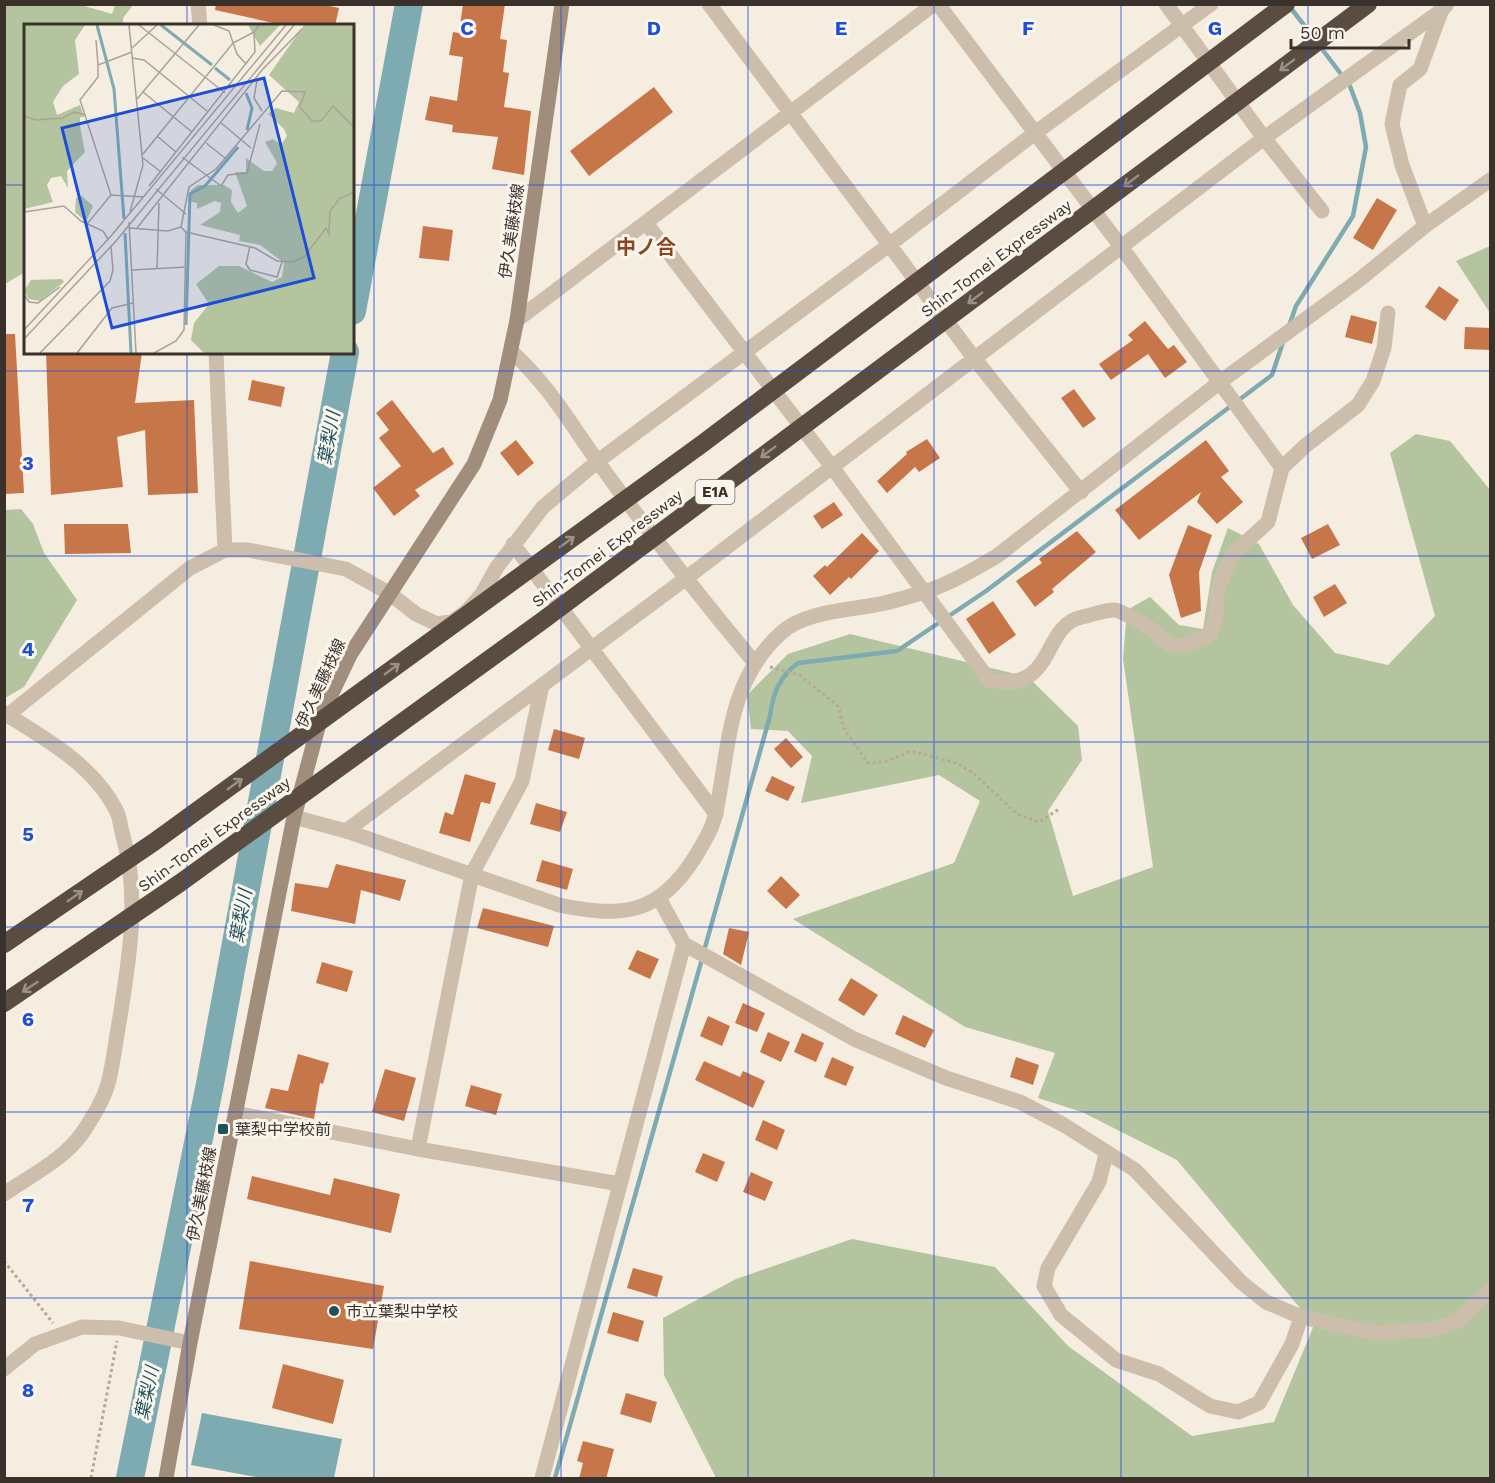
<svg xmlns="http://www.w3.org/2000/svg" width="1495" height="1483" font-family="'Work Sans','Noto Sans JP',sans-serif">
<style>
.green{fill:#b4c49f}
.water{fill:#7eaab1}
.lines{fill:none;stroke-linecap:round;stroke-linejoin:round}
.stream{stroke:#7eaab1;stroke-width:4.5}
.river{stroke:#7eaab1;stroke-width:28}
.building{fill:#c7764a}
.path{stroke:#b8a895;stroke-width:3;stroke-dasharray:3 3;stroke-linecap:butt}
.minor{stroke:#cdbeab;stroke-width:15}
.tertiary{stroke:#cdbeab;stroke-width:15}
.secondary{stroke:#a08d7c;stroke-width:15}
.motorway{stroke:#5b4c42;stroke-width:18}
.oneway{stroke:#9b9086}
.grid{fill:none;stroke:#1d4ed8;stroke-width:1.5;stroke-opacity:0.55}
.poi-dot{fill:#1f525d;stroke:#fbf6ed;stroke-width:2}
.labels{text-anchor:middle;stroke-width:6;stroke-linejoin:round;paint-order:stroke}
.shield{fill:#fbf6ed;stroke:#746c65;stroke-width:1.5}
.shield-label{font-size:15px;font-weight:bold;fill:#3a312b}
.street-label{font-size:16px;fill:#3a312b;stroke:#fbf6ed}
.poi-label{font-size:16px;fill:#3a312b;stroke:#fbf6ed;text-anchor:start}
.water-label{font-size:18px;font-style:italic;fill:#1f525d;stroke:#fbf6ed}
.quarter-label{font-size:20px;font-weight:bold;fill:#8b4622;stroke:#fbf6ed}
.inset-river{fill:none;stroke:#7eaab1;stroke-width:3}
.inset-road{fill:none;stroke:#aaa298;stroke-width:1.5}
.view{fill:#1d4ed8;fill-opacity:0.15;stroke:#1d4ed8;stroke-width:3}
.inset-edge{fill:none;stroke:#3a312b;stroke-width:3}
.grid-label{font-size:20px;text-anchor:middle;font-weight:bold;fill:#1d4ed8;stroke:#fbf6ed;stroke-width:6;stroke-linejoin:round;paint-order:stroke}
</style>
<rect width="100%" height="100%" fill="#f4ede0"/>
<path class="green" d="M4 5H81L112 14 115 5H133L123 18V25L26 26 25 272 5 284Z
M1490 246V313L1456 261Z
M1416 434 1450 441 1490 490V1478H716L664 1375 663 1318 736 1279 852 1239 995 1267 1068 1346 1192 1436 1274 1422 1314 1325 1177 1160 1082 1112 1038 1098 1055 1053 965 1027 793 919 954 863 980 801 939 775 801 803 812 756 788 731 751 729 747 695 788 654 850 634 1028 677 1078 726 1082 760 1048 811 1073 896 1153 867 1123 659 1127 610 1150 597 1179 625 1203 629 1212 572 1228 528 1259 544 1293 605 1335 653 1388 665 1435 616 1390 453Z
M21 509 33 524 44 553 77 600 24 687 5 698V510Z"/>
<path class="water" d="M202 1413 342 1439 334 1478H262L191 1465Z"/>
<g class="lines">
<path class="stream" d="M1290 7 1314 38
M1289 326 1296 306 1353 216 1366 147 1360 113 1350 86 1319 45
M704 951 770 716C773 694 779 677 798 663L897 651 986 591 1272 375 1283 342
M555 1478 702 959"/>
<path class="river" d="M352 311 409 4
M130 1478 210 1084 345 352"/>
</g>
<path class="building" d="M216 4H321L339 8 335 26H287L215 10Z
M463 4H505L500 39 507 40 503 72 509 73 504 107 531 111 524 175 492 169 498 137 452 132 453 125 425 120 430 96 457 101 463 57 449 55 453 32 459 33Z
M654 87 673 112 589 176 570 151Z
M1377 198 1397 210 1373 250 1353 238Z
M423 226 453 230 449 261 419 258Z
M1439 286 1459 300 1445 321 1425 307Z
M1351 315 1377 322 1372 344 1345 337Z
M1145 321 1168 349 1174 345 1187 362 1165 378 1148 354 1111 380 1099 364 1133 340 1128 335Z
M1465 327 1491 328V350L1464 349Z
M4 334H15L24 493 4 494Z
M46 352H142L135 403 194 400 198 493 148 495 145 430 117 437 123 487 51 495Z
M252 380 285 387 281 407 248 400Z
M1074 389 1096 419 1083 428 1061 398Z
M392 400 433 453 443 447 454 464 415 490 420 496 394 516 373 488 401 466 379 438 389 430 376 413Z
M927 439 940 458 919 472 915 467 887 493 877 481 907 454 906 452Z
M516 440 534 463 518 476 500 453Z
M1206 440 1229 471 1221 477 1243 502 1217 524 1197 502 1201 492 1139 540 1115 510Z
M834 502 843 515 822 529 813 516Z
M64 524H128L131 553 65 554Z
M1328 524 1340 545 1312 559 1301 538Z
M1188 525 1212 535 1199 572 1201 611 1181 618 1169 575Z
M1077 531 1096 552 1052 589 1054 592 1035 607 1016 581 1042 563 1039 559Z
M862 533 879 551 851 579 849 577 830 595 813 576 825 565 827 567Z
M1335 584 1347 603 1324 617 1313 597Z
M993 601 1016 635 989 654 966 619Z
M554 729 585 738 579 759 548 750Z
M786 738 803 757 791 768 774 749Z
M465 774 496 783 490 804 481 802 470 842 439 833 445 812 453 815Z
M772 776 795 787 788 801 765 791Z
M536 803 567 812 560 832 530 824Z
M542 860 573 869 567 890 536 881Z
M336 864 406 880 400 901 361 890 355 924 291 911 295 883 328 888Z
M781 876 800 895 786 909 767 891Z
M483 908 554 926 548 947 477 928Z
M729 928 749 932 741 965 723 954Z
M637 950 659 959 650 979 628 969Z
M322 962 353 971 347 992 316 983Z
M851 978 878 995 864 1016 838 1000Z
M743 1003 765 1013 757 1032 735 1023Z
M903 1015 934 1030 925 1048 895 1034Z
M708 1016 730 1026 722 1046 700 1036Z
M768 1032 790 1042 781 1062 760 1052Z
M802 1033 824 1043 816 1062 794 1052Z
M298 1054 329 1063 323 1084 320 1083 314 1119 265 1108 271 1088 288 1091Z
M832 1057 854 1067 846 1086 824 1077Z
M1016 1057 1039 1065 1033 1085 1010 1077Z
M704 1061 740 1077 743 1071 765 1081 753 1108 695 1080Z
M385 1069 416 1078 404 1121 372 1112Z
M471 1085 502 1094 496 1115 465 1106Z
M763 1120 785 1130 777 1150 755 1140Z
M703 1153 725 1162 717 1182 695 1172Z
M751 1172 773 1182 765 1201 743 1192Z
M252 1176 330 1195 334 1178 400 1194 391 1233 247 1199Z
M250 1261 384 1286 373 1349 239 1329Z
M633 1268 663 1276 657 1297 627 1288Z
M613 1312 644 1321 638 1342 607 1333Z
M283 1364 344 1380 333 1424 272 1408Z
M626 1393 657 1402 651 1423 620 1414Z
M583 1441 614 1449 606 1479H579L583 1463 577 1461Z"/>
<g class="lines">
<path class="path" d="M770 667 799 675 838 706 844 729 868 763 884 762 912 751 956 763 972 772 1017 814 1039 822 1059 809
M4 1261 53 1323
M91 1478 117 1341"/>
<path class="minor" d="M198 4 200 26
M709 4 974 358 1081 492
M938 4 1122 248 1282 468
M1166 4 1264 138 1322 211
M646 223 832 467 989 680C1057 694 1040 626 1082 617 1092 615 1104 610 1114 610 1119 610 1126 615 1131 617 1172 635 1159 661 1210 634L1216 618 1217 592 1224 573 1233 554 1268 522 1282 468 1305 446 1358 405 1373 381 1384 348 1388 313
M1425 226 1402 165 1392 124 1400 85 1420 69 1442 9
M517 320 934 4
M511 351C547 383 570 423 598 462 648 531 700 597 754 662
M216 352 225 550
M513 544 716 814
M4 713C46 739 93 765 116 810 120 817 120 825 122 832 140 893 130 955 120 1017 116 1038 114 1059 109 1080 105 1098 93 1117 83 1132 65 1159 30 1176 4 1194
M8 715 190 568 225 550H248L346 569 389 593 416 614 437 624 453 621 467 611 482 594 497 567 543 507 598 461 889 245 1035 133 1211 4
M346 831 685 579 1264 138 1442 10 1447 4
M659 898 684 944 854 1039 946 1078 1020 1102 1064 1125 1135 1170 1241 1282 1266 1302 1301 1317 1375 1333 1432 1330 1459 1320 1490 1290
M235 1113 418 1149 620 1184
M418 1149 472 874 522 781 542 685
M1106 1154 1099 1182 1048 1268 1044 1286 1061 1315 1116 1360 1159 1374 1210 1406 1238 1412 1259 1403 1292 1344 1301 1317
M4 1369 35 1344 82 1327 119 1328 190 1343
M542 1478 684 944"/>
<path class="tertiary" d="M294 817 346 831 559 905C622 918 659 915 695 857 704 842 713 828 716 812 730 745 727 682 781 633 803 612 847 610 875 605 892 602 908 597 924 592 951 583 973 570 997 556L1220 382 1359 280 1425 226 1490 180"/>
<path class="secondary" d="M166 1478 190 1343 294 817 321 716 350 655 474 464 500 400 517 320 562 4"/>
<path class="motorway" d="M4 944 154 842 702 444 1286 4
M4 1003 180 883 542 621 1368 4"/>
</g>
<defs><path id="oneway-shaft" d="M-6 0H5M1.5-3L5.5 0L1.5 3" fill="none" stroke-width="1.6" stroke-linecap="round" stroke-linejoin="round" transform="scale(1.5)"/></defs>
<g class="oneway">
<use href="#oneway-shaft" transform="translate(1287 65) rotate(143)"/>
<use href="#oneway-shaft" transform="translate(1131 181) rotate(143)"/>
<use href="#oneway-shaft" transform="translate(975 298) rotate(143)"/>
<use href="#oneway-shaft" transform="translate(768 452) rotate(143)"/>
<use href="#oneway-shaft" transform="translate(567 542) rotate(-36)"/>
<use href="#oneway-shaft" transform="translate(392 669) rotate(-36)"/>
<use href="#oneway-shaft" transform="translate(235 784) rotate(-36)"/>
<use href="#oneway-shaft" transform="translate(75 896) rotate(-35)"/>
<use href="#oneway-shaft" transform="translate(30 987) rotate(147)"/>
</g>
<path class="grid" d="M187 4V26M374 4V1478M561 4V1478M748 4V1478M934 4V1478M1121 4V1478M1308 4V1478M4 185H26M352 185H1490M187 352V1478M4 371H1490M4 556H1490M4 742H1490M4 927H1490M4 1112H1490M4 1298H1490"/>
<g class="poi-dot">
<rect x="217" y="1123" width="12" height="12" rx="3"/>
<circle cx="334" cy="1311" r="6"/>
</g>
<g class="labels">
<rect class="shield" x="695.5" y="480" width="39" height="24" rx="4.5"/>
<g class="shield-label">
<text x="715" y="497">E1A</text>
</g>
<g class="street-label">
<text transform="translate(511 231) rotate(-82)" y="6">伊久美藤枝線</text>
<text transform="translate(996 258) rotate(-37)" y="6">Shin-Tomei Expressway</text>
<text transform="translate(607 548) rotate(-37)" y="6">Shin-Tomei Expressway</text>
<text transform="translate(320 683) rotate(-65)" y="6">伊久美藤枝線</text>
<text transform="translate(214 834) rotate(-36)" y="6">Shin-Tomei Expressway</text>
<text transform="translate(201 1194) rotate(-79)" y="6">伊久美藤枝線</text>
</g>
<g class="poi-label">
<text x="235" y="1135">葉梨中学校前</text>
<text x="346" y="1317">市立葉梨中学校</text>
</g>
<g class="water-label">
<text transform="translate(329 438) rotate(-80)" y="6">葉梨川</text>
<text transform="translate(241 916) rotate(-80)" y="6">葉梨川</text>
<text transform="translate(147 1393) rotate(-78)" y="6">葉梨川</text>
</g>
<g class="quarter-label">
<text x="646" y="254">中ノ合</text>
</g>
</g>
<g transform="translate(24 24)">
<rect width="330" height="330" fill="#f4ede0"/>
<path d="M0 1H61L51 16 55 50 39 62 29 78 33 91 56 81 60 93H56V102L61 128 43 147 44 164 37 152 27 154 23 161 29 178 0 185ZM224 1H256L236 22ZM280 1H330V329H180L167 316 170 299 185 280 172 260 195 242H215L248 258 258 253 260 239 236 221 215 217 216 211 176 201 196 188 197 179 191 177 173 185V179L164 177 167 166 174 161H200L208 166 207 178 214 189 223 182 211 148H222V134L240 147H248L253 139 241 118 249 115 257 121 263 112 260 105 244 90 252 84 270 89 275 78 245 51ZM58 172 69 182 62 198 51 188 52 174ZM38 255 40 258 16 277 5 275 0 267 7 256Z" fill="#b4c49f"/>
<path class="inset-river" d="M73 1 90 65 100 195M137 1 188 41M191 44 206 56M222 69 228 84 223 106M101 209 107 329M162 301 166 170 181 162 214 123"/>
<path class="inset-road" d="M105 1 119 141 106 188M115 1 201 69M190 1 205 7 213 30 222 40M72 16 74 41M108 24 133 1M108 34 120 36 183 87M233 56 230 74 238 87M119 68 168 108M113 75 175 1M0 92 12 96 39 94 50 88 62 91M196 98 227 124M133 112 152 128M182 119 201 134M119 130 209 19 230 8M158 133 197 162 204 151 223 149 236 100M119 134 137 148M125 162 231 28 230 8 235 1M132 165 162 190M87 171 56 76 74 53V41L108 28M0 188 40 182 57 197 79 207 84 215M105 198 112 329M63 200 87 171 120 173M157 203 162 208 231 224 253 237 269 238 280 233 302 204 305 210 306 187 315 175 330 168M106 204 144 207 157 203 165 163 192 145 258 67 281 68 276 83 288 97H297L309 82 330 103M113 204 238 46 278 5M226 222 222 240 226 246 253 253 258 238M133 245 135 179M108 246 162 243M0 270 5 278 14 279 36 263M0 306 87 212 262 1M0 315 92 217 270 1M16 329 86 257 89 246 87 223M53 329 88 284 109 279M130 329 152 317 160 306 162 208"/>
<path class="view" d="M240 54 290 254 88 304 38 104Z"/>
<rect width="330" height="330" class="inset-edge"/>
</g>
<g class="grid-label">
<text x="467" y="35">C</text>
<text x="654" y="35">D</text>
<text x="841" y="35">E</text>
<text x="1028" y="35">F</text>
<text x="1215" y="35">G</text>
<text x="28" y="470">3</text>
<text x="28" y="656">4</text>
<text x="28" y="841">5</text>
<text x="28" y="1026">6</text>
<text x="28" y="1212">7</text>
<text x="28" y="1397">8</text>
</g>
<rect width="1495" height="1483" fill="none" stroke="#3a312b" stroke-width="12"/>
<path d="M1291 39v9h118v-9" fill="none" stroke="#3a312b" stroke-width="3"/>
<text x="1300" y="39" font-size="18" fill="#3a312b" stroke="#fbf6ed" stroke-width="4.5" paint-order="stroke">50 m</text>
</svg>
